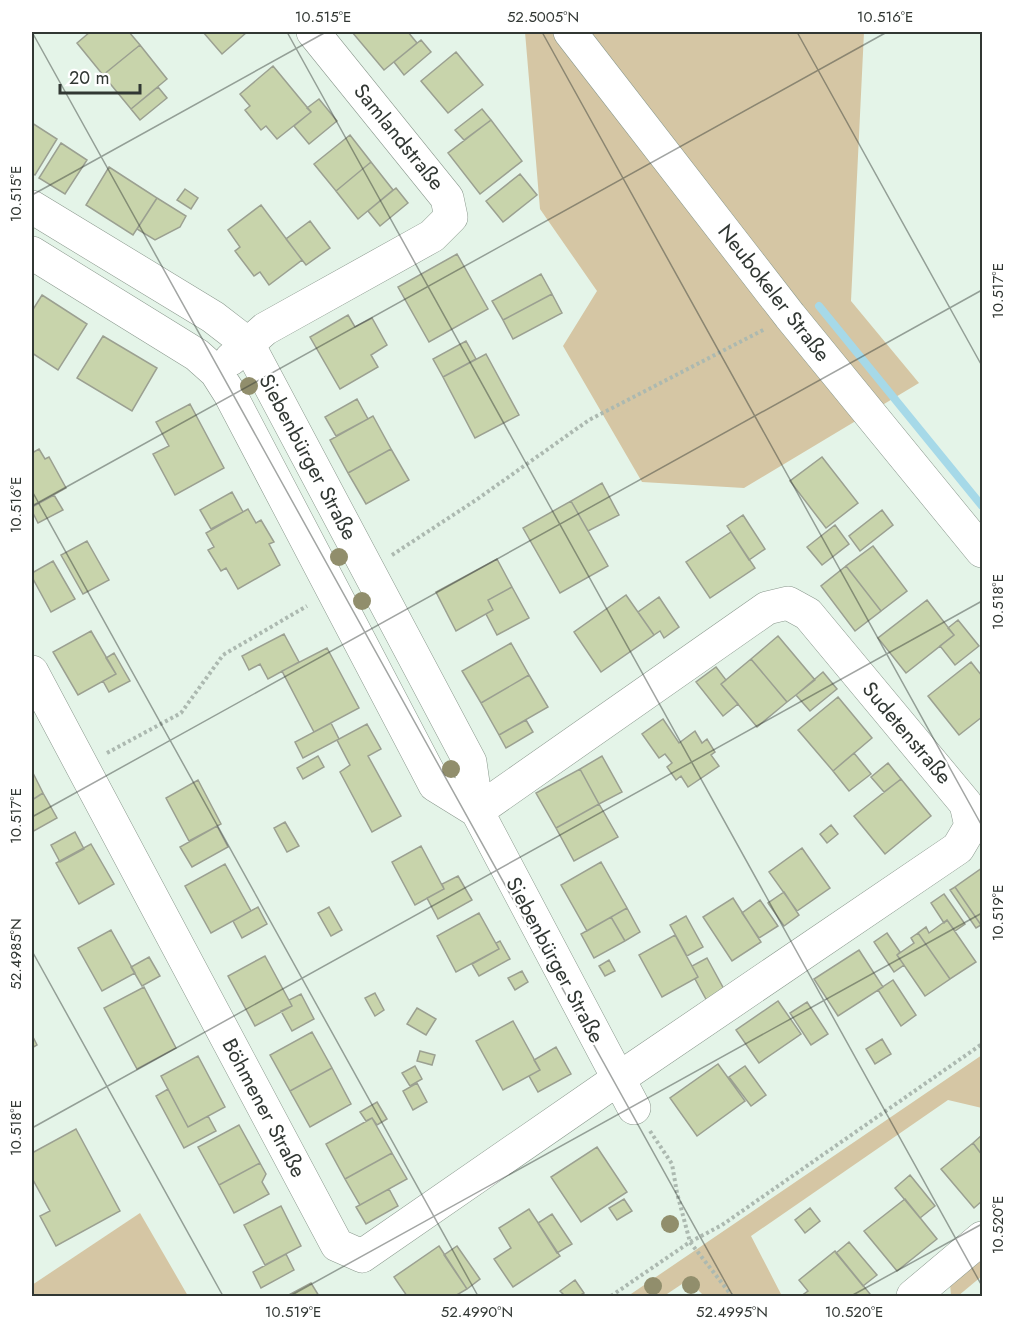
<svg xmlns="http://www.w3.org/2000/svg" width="1014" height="1328" font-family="Jost,sans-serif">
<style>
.green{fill:#d5c6a4}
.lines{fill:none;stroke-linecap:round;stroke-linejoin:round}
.stream{stroke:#a6d9e8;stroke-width:8}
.building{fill:#c8d4ab;stroke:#9ba091;stroke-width:1.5}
.minor-casing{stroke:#8a988d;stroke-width:34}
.path{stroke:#acb9b0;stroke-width:4;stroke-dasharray:3 3;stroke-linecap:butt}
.minor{stroke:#fff;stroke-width:33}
.tree{fill:#918e6c}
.ticks{fill:none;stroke:#313733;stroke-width:1.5;stroke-opacity:0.45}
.labels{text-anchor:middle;stroke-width:4.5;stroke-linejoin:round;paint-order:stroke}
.street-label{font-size:21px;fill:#313733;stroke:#fff}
.neatline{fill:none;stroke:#313733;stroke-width:2}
.ticks-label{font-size:15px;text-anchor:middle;fill:#313733}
</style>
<rect width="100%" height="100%" fill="#e4f4e8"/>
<path class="green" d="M525 32H864L851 301 919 383 744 488 642 482 563 346 597 291 540 209Z
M982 1055V1108L948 1100 751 1236 782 1296H704L688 1280 664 1296H628Z
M140 1213 188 1296H32V1285Z
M982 1256V1276L958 1296H951L950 1283Z"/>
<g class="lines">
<path class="stream" d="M819 306 982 506"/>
</g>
<path class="building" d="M90 32H129L140 45 103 75 77 43Z
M203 32H247L222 54Z
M352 32H408L417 43 384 70Z
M421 40 431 52 404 75 394 62Z
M140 45 167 79 131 109 103 75Z
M456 52 483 85 448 113 421 81Z
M273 66 311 112 277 139 266 126 261 130 245 110 250 106 240 94Z
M158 87 167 98 140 120 131 109Z
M319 99 337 121 309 144 294 126 311 112 307 108Z
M482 109 491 120 464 140 455 130Z
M491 120 522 161 480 194 448 153Z
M32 123 57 139 35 175 32 173Z
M350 135 371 162 336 191 314 164Z
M61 143 87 160 65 194 39 178Z
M371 162 393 190 358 219 336 191Z
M109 167 157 198 133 235 86 205Z
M520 174 537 195 503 222 486 201Z
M396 188 408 203 380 226 368 211Z
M185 189 198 198 191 209 177 200Z
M157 198 186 216 180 227 155 240 137 229Z
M261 205 302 260 269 285 260 272 254 276 235 251 240 247 228 230Z
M310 221 330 248 306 265 286 239Z
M457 254 488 309 429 342 398 287Z
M541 274 552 294 503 320 492 301Z
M552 294 562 313 513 339 503 320Z
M42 295 87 324 58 370 32 353V311Z
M348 315 355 327 372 318 387 345 371 355 378 367 340 389 310 337Z
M103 336 157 368 132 411 77 378Z
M466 341 476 359 443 377 433 359Z
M486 354 519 415 475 438 443 377Z
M357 399 368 419 336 436 325 417Z
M190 404 224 468 175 495 153 454 169 446 156 422Z
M373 416 391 449 348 473 330 440Z
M39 449 45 459 49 457 66 488 32 507V453Z
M391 449 409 480 366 504 348 473Z
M822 457 858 503 826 528 790 481Z
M602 483 619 515 588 531 571 501Z
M232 492 243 512 211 529 200 510Z
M54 495 63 510 38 523 32 511V507Z
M571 501 608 566 560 593 523 528Z
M248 509 256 523 261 520 274 542 269 544 280 565 238 589 226 568 221 571 208 550 214 547 206 533Z
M882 510 893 525 860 551 849 536Z
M743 515 765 549 749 560 727 526Z
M835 525 849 544 822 565 807 547Z
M731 532 755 568 710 598 686 562Z
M87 541 109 580 83 594 61 555Z
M873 546 907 591 881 611 846 566Z
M497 559 512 587 488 600 493 610 456 631 436 592Z
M53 561 75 599 51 612 32 577V573Z
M846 566 881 611 855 631 821 586Z
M512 587 529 618 497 635 486 614 493 610 488 600Z
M626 595 654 635 601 672 574 632Z
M659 597 679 627 664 638 660 631 654 635 638 612Z
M927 600 954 635 906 673 878 638Z
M958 620 979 646 955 665 940 646 954 635 948 628Z
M91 631 116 674 78 695 53 652Z
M284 634 299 662 268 679 260 664 249 670 242 656Z
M778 636 815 680 787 702 751 659Z
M511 643 529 675 481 703 462 671Z
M327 648 359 708 314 732 282 671Z
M114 653 130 681 109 692 103 681 116 674 106 658Z
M751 659 787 702 757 727 721 684Z
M971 662 982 676V717L959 735 928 696Z
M716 667 726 680 721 684 738 704 723 716 696 682Z
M823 672 837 689 810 711 796 695Z
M529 675 548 707 499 735 481 703Z
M838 697 872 738 833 771 798 730Z
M663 719 679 743 695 731 702 743 707 739 715 752 711 755 719 766 688 787 681 776 676 780 667 767 672 763 665 754 659 758 642 734Z
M526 720 533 732 506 748 499 735Z
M331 723 339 739 303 758 295 742Z
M367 724 381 749 368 756 401 816 372 832 340 772 350 765 337 740Z
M854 753 871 774 849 791 833 771Z
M318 756 324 767 303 779 297 768Z
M602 756 622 792 599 804 580 769Z
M888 763 901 779 884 792 871 777Z
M580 769 599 804 556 828 536 793Z
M32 771 43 793 32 800Z
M901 779 931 816 885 854 854 816Z
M198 780 221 824 189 841 166 798Z
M43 793 57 818 32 832V800Z
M599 804 618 837 574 861 556 828Z
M285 822 299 846 287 852 274 828Z
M831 825 838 834 827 843 820 834Z
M217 826 228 847 192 867 180 847Z
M75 832 84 849 60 862 51 845Z
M91 844 114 884 79 904 56 863Z
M421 846 444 889 415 905 392 862Z
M802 848 830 888 797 911 769 872Z
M601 862 627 908 587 931 561 885Z
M225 864 251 911 211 933 185 886Z
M982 868V924L981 925 955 887Z
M458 876 472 900 438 919 427 898 444 889 442 884Z
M955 887 981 925 976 928 950 890Z
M784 892 799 915 784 926 768 903Z
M944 894 965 924 955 931 947 920 944 923 931 903Z
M733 898 761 942 732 961 703 917Z
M760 900 778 926 759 938 742 913Z
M258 907 267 924 242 938 233 921Z
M329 907 342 930 331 936 318 913Z
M627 908 640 932 625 941 611 917Z
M479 913 499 949 456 972 437 936Z
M686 916 703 947 687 956 670 925Z
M611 917 625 941 594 958 581 934Z
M947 920 976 962 950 979 918 933 926 927 929 933Z
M111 930 135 973 102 991 78 948Z
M887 933 900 952 897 955 904 965 894 972 874 942Z
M918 933 950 979 925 996 897 955 914 943 911 938Z
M675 935 698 977 662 997 639 955Z
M500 941 510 959 479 976 472 964 499 949 496 943Z
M859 950 883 987 838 1016 814 979Z
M265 956 292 1006 255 1026 228 976Z
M149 957 160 976 142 986 131 967Z
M707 958 725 991 707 1001 695 979 698 977 692 966Z
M609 960 615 971 605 976 599 966Z
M522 971 528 982 515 990 508 978Z
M893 980 916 1015 901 1026 878 990Z
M144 987 176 1048 137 1069 104 1008Z
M375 993 384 1010 375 1016 365 998Z
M301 994 314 1019 292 1031 281 1011 292 1006 289 1000Z
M778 1001 801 1034 759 1063 736 1030Z
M807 1002 828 1034 811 1045 790 1013Z
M417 1008 436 1019 426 1035 407 1024Z
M513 1021 540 1070 503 1090 476 1041Z
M312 1032 332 1068 290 1091 270 1055Z
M32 1035 37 1045 32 1048Z
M882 1039 891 1054 875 1064 866 1049Z
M556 1047 571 1074 538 1092 529 1076 540 1070 534 1060Z
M420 1051 435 1055 432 1065 417 1061Z
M198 1056 225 1107 188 1127 161 1076Z
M718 1064 745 1101 697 1136 670 1098Z
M415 1066 422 1079 410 1086 402 1073Z
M745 1066 766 1095 751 1106 729 1077Z
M332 1068 351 1104 310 1127 290 1091Z
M417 1083 427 1102 413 1110 403 1091Z
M168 1089 188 1127 208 1116 216 1131 184 1148 156 1096Z
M377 1102 387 1119 377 1125 372 1118 366 1121 360 1112Z
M372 1118 392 1153 345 1179 326 1144Z
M239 1125 260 1163 219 1185 198 1147Z
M76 1129 120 1211 56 1246 40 1216 50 1211 32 1178V1153Z
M982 1135V1155L973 1143Z
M973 1143 982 1155V1201L974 1208 941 1169Z
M597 1147 627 1192 581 1222 551 1177Z
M392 1153 407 1179 360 1205 345 1179Z
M260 1163 266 1174 262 1182 269 1194 234 1213 219 1185Z
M910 1175 935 1206 920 1218 895 1188Z
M389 1189 398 1206 366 1224 356 1207Z
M624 1199 632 1211 617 1220 609 1208Z
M905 1199 937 1239 897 1271 864 1231Z
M281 1206 301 1246 265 1265 244 1225Z
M810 1208 820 1221 805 1233 795 1220Z
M529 1209 560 1256 513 1287 494 1259 511 1248 499 1228Z
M552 1214 572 1244 557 1253 538 1223Z
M849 1242 877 1275 863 1286 836 1253Z
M439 1246 467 1289 455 1296H407L394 1277Z
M457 1246 480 1279 467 1289 444 1255Z
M835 1251 870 1294 866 1296H801L808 1291 799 1280Z
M286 1254 294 1270 261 1288 253 1272Z
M575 1280 584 1293 579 1296H565L560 1291Z
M311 1283 319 1296H287Z"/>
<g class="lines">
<g class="minor-casing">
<path id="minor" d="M570 32 790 316 982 551
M32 207 213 317 248 344 470 762 477 811 634 1108
M32 253 197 355 216 372 230 394 435 785 477 811
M231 359 265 329 432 236 451 217 447 198 313 32
M32 672 337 1245 362 1256 618 1079 958 848 971 826 966 804 808 614 788 603 767 608 477 811
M913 1296 982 1238"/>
</g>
<path class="path" d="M392 555 476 500 589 420 765 329
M107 753 181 713 223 655 307 606
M650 1131 672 1164 677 1193 690 1242 732 1296
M611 1296 690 1242 722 1225 982 1044"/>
<use href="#minor" class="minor"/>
</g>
<g class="tree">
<circle cx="249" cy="386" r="9"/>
<circle cx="339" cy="557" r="9"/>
<circle cx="362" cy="601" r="9"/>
<circle cx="451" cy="769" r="9"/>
<circle cx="670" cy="1224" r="9"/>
<circle cx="691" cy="1285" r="9"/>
<circle cx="653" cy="1286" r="9"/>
</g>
<path class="ticks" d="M32 32 733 1296M287 32 982 1286M542 32 982 826M797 32 982 366M32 195 326 32M32 491 478 1296M32 506 887 32M32 817 982 290M32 951 223 1296M32 1128 982 601M290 1296 982 913M851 1296 982 1224"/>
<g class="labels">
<g class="street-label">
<text transform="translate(399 137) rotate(51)" y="7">Samlandstraße</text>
<text transform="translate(774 293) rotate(52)" y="7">Neubokeler Straße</text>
<text transform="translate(308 457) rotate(62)" y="7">Siebenbürger Straße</text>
<text transform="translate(907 733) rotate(50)" y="7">Sudetenstraße</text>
<text transform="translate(555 960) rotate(62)" y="7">Siebenbürger Straße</text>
<text transform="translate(264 1108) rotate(62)" y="7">Böhmener Straße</text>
</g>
</g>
<rect width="1014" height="1328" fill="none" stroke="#ffffff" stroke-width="66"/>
<path d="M60 84v9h80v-9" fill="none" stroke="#313733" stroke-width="3"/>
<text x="69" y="84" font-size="18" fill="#313733" stroke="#ffffff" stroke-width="4.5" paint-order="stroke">20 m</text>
<rect x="33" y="33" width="948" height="1262" class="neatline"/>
<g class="ticks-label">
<text x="323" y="22">10.515°E</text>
<text x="543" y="22">52.5005°N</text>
<text x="885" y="22">10.516°E</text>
<text transform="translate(16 194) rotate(-90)" y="5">10.515°E</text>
<text transform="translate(998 291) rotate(-90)" y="5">10.517°E</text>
<text transform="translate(16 505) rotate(-90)" y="5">10.516°E</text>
<text transform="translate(998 602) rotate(-90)" y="5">10.518°E</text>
<text transform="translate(16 816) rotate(-90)" y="5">10.517°E</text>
<text transform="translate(998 913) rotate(-90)" y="5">10.519°E</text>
<text transform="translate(16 954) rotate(-90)" y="5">52.4985°N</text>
<text transform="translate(16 1128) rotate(-90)" y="5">10.518°E</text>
<text transform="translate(998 1225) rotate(-90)" y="5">10.520°E</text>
<text x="293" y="1317">10.519°E</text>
<text x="477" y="1317">52.4990°N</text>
<text x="732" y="1317">52.4995°N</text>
<text x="854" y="1317">10.520°E</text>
</g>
</svg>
